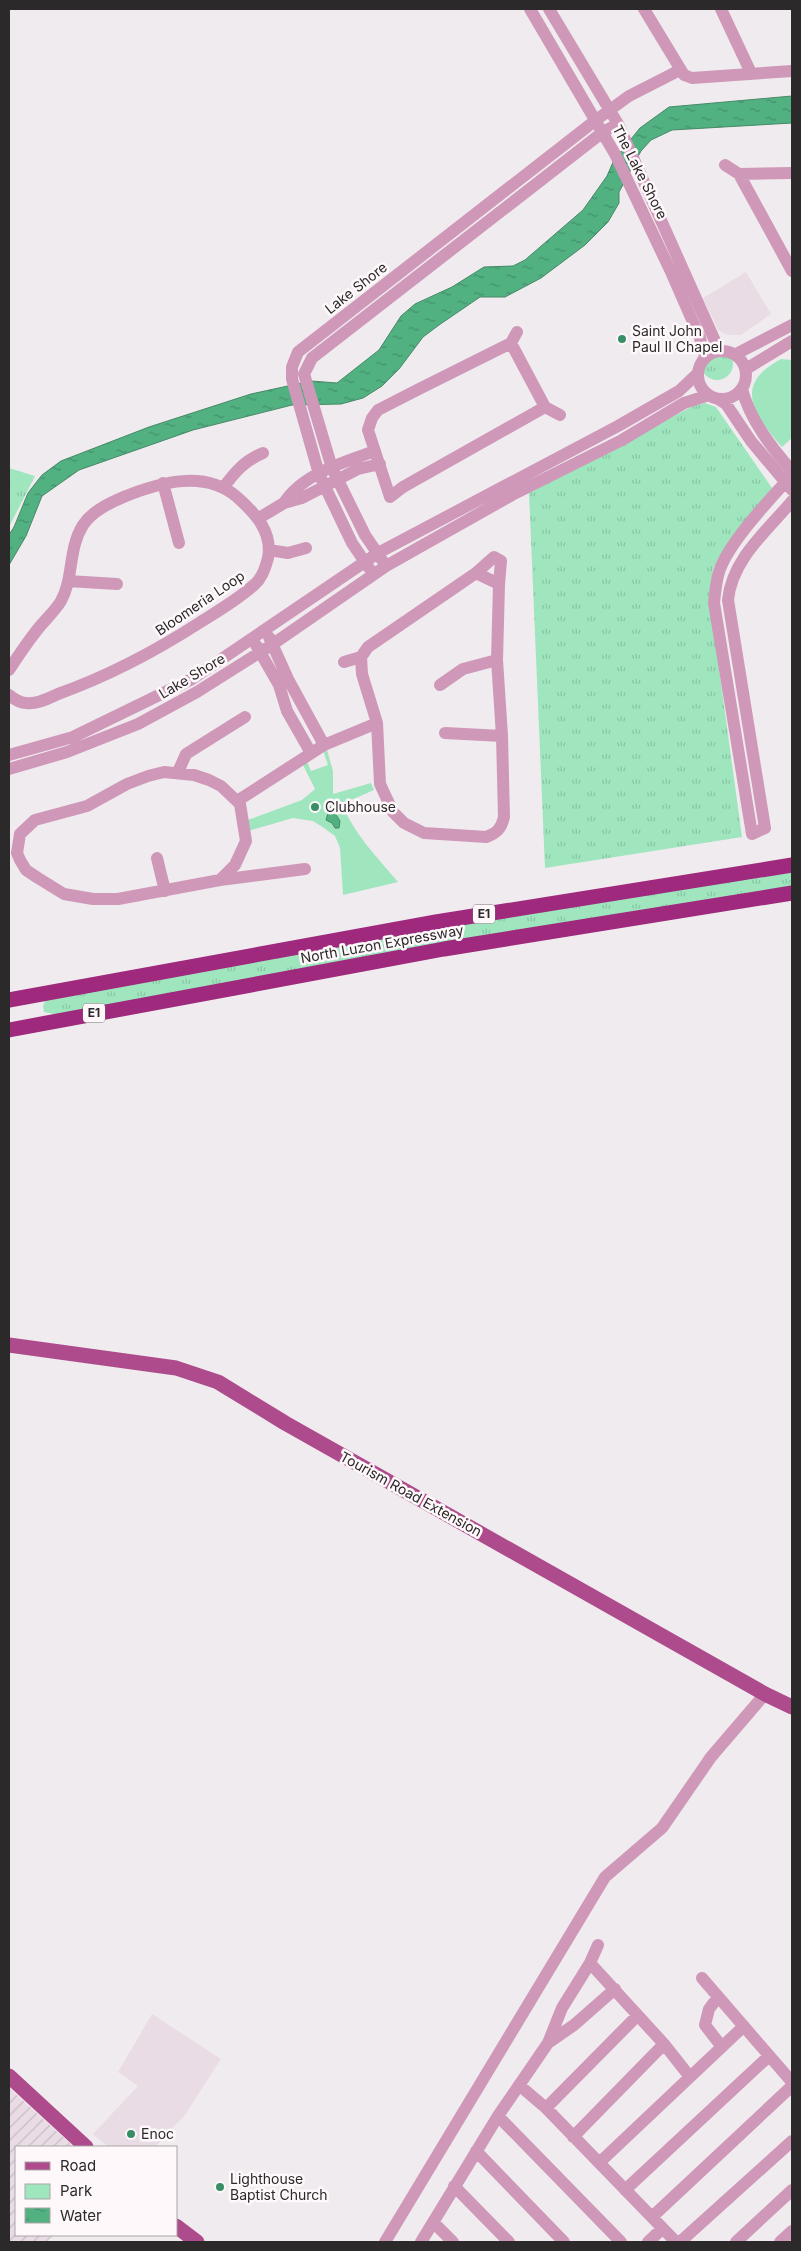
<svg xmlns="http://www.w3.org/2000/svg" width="801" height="2251" font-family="Inter,sans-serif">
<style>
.built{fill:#e9dce4}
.industrial{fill:url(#industrial-furrows)}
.grass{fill:url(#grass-tufts)}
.park{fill:#9fe6bf}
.water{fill:url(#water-ripples);stroke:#468867}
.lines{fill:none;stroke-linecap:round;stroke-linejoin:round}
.minor{stroke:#cf98b9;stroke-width:12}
.major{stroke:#ae4b8c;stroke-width:15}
.highway{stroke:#9f297c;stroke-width:15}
.poi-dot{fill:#368f65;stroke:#fef8fb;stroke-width:2}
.labels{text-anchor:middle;stroke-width:5;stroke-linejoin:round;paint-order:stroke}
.shield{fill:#fef8fb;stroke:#6a6769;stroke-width:1}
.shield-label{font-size:12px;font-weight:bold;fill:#2b292a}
.street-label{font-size:14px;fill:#2b292a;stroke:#fef8fb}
.poi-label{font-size:14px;fill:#2b292a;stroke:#fef8fb;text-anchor:start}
</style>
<defs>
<pattern id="industrial-furrows" width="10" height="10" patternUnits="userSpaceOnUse" patternTransform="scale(1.25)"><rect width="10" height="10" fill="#e9dce4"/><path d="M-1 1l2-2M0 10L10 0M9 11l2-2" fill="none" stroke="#c8bdc4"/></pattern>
<pattern id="grass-tufts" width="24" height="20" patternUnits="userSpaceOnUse" patternTransform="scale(1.25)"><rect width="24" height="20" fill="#9fe6bf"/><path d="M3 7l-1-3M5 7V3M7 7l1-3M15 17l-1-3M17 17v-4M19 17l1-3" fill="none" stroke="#89c5a4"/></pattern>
<pattern id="water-ripples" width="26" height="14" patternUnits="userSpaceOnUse" patternTransform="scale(1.25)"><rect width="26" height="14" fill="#51b181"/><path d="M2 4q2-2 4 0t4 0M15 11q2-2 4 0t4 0" fill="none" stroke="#43906a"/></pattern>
</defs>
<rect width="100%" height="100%" fill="#f0ebee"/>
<path class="built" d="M746 272 771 314 741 335H728L718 330 703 298Z
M152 2014 221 2059 185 2115 155 2147H109L93 2134 138 2086 118 2072Z"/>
<path class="industrial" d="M9 2088 74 2147H16V2235H54L46 2242H9Z"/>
<path class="grass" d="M701 364a16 16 0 1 1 32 0a16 16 0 1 1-32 0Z
M705 403 716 407 772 488 714 567 709 595 742 837 545 868 529 493 693 406Z
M9 468 35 476 9 527Z
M792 871V889L59 1015 44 1012 43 1006 45 1001 51 997 600 901Z"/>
<path class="park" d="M781 359 792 360V438L782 447C754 415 732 385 781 359Z
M325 743 333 771V794L371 783 374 790 342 804C354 834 377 857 398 882L343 895 340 848 335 836 324 828 313 821 293 818 248 831 245 821 302 800 315 789 299 757H305L311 771 328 765 323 750Z"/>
<path class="water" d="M792 96V123L672 130 651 140 641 151 619 192V203L608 222 585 245 541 278 505 297H480L439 325 423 337 399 369 382 386 363 398 341 404 292 405 193 430 79 470 42 496 26 536 9 565V535L14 527 28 493 42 475 61 461 149 427 251 394 311 381 337 383 379 350 401 316 415 304 452 287 484 267 513 266 525 260 583 210 607 176 614 160 640 128 669 107Z
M331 807 340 821 339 828H335L332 823 326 820 328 813 326 809Z"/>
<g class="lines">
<path class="minor" d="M530 9 615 154 672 274 700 338 705 357
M549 9 618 124 719 350
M644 9 684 75 692 78 792 71
M721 9 751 73
M725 165 739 174 792 173
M739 174 792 271
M511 343 545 407 403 487 390 497 368 430 372 418 378 410 419 389 511 343 517 332
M698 375a24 24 0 1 1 48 0a24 24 0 1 1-48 0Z
M736 354 792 325
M746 369 792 341
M742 389C750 420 772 448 792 471
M718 399 726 404 751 441 792 490
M545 407 560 415
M792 475C771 498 728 543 719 572 716 582 715 592 714 603L752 834 765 828 728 600C732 559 767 531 792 501
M163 483 179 543
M223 488C235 472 244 461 263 453
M284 503C302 474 344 462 375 451
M259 518 284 503 302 498 358 469 380 464
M269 550 288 553 306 548
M494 557 501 561 499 584 497 660 502 736 504 817C501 829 497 833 486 837L424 833 404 823 393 812 380 784 377 723 362 674 361 657 368 647 476 573Z
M382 560 365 535 332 468 304 374 312 358 603 132 618 124
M369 568 352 543 319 474 292 379V367L298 352 596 120 629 96 680 70
M476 573 499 584
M68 581 117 584
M269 637 288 679 324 745
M256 645 279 685 287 711 311 753
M344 662 361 657
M9 670C18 656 27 643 37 630 45 620 55 611 61 601 74 577 68 549 83 525 93 510 110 503 126 496 161 482 205 470 237 497 255 513 273 532 268 558 266 566 262 578 255 584 239 599 218 611 199 623 154 652 108 676 58 694 49 698 36 705 26 703 20 703 14 699 9 695
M440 685 463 669 497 660
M445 733 502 736
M9 755 73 737 192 679 378 553 618 426 679 391 698 373
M9 769 67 752 138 724 197 692 273 644 386 566 512 495 622 440 684 403 709 395
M164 772 194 775 209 780 221 786 240 804 246 841 235 865 220 880 118 899H93L64 894 38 878 26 870 20 860 17 853 20 834 35 820 87 806 127 784 148 776Z
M178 772 186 754 245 717
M237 801 324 745 377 723
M157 858 165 891
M220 880 305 869
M590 1963 664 2044 690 2077
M702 1978 792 2082
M718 1997 709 2009 705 2025 722 2047
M548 2043 574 2025 615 1989
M519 2085 546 2108 676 2242
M546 2108 637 2016
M498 2116 621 2242
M573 2137 664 2044
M476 2151 564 2242
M599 2163 744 2026
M454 2186 509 2242
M625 2190 769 2056
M652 2217 792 2086
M434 2223 453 2242
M385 2242 605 1877 662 1828 711 1757 765 1694
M421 2242 498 2116 548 2043 562 2008 590 1963 598 1945
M648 2242 662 2229
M680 2242 792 2141
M736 2242 792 2190
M780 2242 792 2231"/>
<path class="major" d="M9 1345 176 1368 218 1382 285 1423 765 1694 792 1707
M9 2076 86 2147
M176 2226 197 2242"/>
<path class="highway" d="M9 1000 436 922 792 865
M9 1030 444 949 792 893"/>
</g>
<g class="poi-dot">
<circle cx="622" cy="339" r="5"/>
<circle cx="315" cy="807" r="5"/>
<circle cx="131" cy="2134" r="5"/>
<circle cx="220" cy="2187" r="5"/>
</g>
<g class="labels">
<g class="shield">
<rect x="473" y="904.5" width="22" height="19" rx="4"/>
<rect x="83" y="1003.5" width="22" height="19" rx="4"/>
</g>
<g class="shield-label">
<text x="484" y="918">E1</text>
<text x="94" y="1017">E1</text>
</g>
<g class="street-label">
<text transform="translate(640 172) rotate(63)" y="5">The Lake Shore</text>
<text transform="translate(356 288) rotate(-38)" y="5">Lake Shore</text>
<text transform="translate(200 603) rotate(-34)" y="5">Bloomeria Loop</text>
<text transform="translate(192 676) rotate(-31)" y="5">Lake Shore</text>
<text transform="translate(382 944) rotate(-10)" y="5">North Luzon Expressway</text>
<text transform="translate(411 1494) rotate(29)" y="5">Tourism Road Extension</text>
</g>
<g class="poi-label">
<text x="632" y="336">Saint John<tspan x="632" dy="16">Paul II Chapel</tspan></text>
<text x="325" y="812">Clubhouse</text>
<text x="141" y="2139">Enoc</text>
<text x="230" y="2184">Lighthouse<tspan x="230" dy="16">Baptist Church</tspan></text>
</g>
</g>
<rect width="801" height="2251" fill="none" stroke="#2b292a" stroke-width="20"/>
<rect x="15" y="2146" width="162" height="90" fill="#fef8fb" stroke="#aaa5a7"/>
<rect x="25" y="2162" width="25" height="8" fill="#ae4b8c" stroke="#aaa5a7"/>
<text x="60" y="2171" font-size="15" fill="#2b292a">Road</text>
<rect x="25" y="2184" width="25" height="15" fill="#9fe6bf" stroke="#aaa5a7"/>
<text x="60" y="2196" font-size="15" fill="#2b292a">Park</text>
<rect x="25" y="2208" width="25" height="15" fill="url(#water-ripples)" stroke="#aaa5a7"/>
<text x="60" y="2221" font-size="15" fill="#2b292a">Water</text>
</svg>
